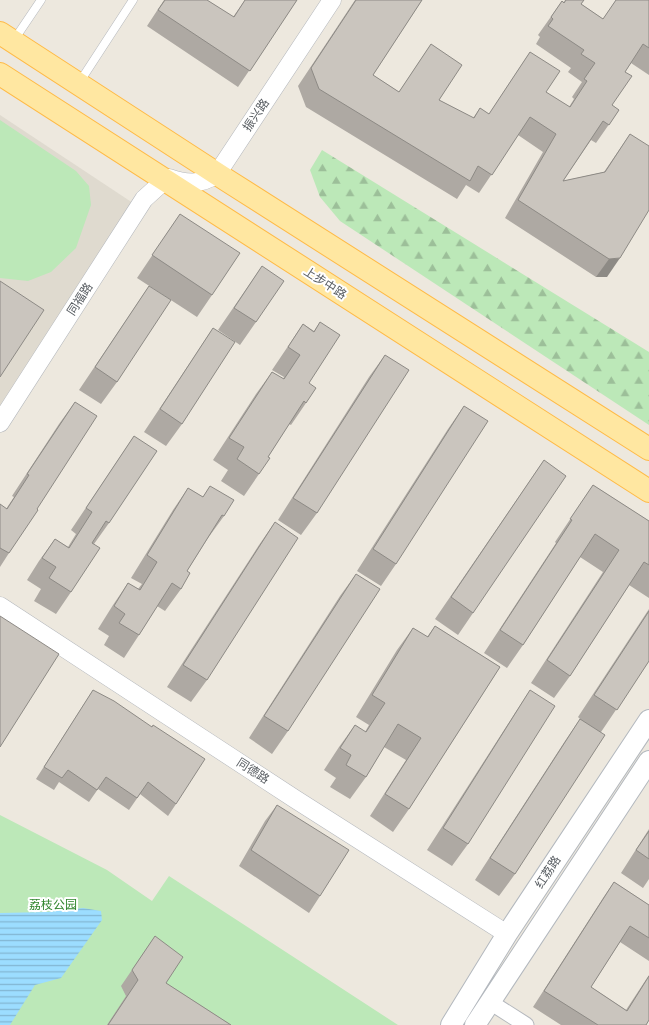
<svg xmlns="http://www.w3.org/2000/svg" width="649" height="1025" font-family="Barlow,'Noto Sans SC',sans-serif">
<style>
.education{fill:#dfdacf}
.forest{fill:url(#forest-firs)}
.green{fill:#bce8b8}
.water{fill:url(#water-rules)}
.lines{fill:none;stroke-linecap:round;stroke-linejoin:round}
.service-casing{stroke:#b5b8bd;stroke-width:9}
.minor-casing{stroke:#b5b8bd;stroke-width:17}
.tertiary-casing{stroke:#b5b8bd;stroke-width:19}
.secondary-casing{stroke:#b3b8be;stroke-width:22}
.primary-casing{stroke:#ffba46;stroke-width:24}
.service{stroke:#fff;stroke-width:8}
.minor{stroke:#fff;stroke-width:15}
.tertiary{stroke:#fff;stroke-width:18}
.secondary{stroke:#fff;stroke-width:20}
.primary{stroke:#ffe7a1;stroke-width:22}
.wall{fill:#aea9a3}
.shaded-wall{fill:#8d8a85}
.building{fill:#cac5be;stroke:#8d8a85}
.labels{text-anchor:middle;stroke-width:4;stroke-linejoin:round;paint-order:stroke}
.street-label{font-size:12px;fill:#585d62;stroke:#fff}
.park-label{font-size:12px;fill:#2f852c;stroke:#fff}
</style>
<defs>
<pattern id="forest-firs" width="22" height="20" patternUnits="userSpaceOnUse" patternTransform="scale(1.25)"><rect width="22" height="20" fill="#bce8b8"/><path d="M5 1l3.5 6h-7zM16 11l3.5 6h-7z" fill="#9cbf99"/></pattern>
<pattern id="water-rules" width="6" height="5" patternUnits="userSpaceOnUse" patternTransform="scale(1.25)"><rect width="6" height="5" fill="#9cddff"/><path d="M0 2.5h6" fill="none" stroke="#82b6d2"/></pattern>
</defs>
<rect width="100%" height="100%" fill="#ede8de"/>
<path class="education" d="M0 115 142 209 0 425Z"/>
<path class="forest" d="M322 150 649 352V425L340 221 320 197 310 170Z"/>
<path class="green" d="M0 120 76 171 89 186 91 205 76 248 51 272 28 281 0 278Z
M0 815 107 870 152 901 169 876 398 1025H0Z"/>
<path class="water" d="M83 908 101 911 102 920 61 978 35 985 10 1025H0V913L47 912Z"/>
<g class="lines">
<g class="service-casing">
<path id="service" d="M14 40 41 0
M79 83 133 0"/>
</g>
<g class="minor-casing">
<path id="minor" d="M490 1002 526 1025"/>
</g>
<g class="tertiary-casing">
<path id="tertiary" d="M169 178C186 184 201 185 217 174L332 0
M0 423 144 199 165 180
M0 606 295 799 507 934"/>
</g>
<g class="secondary-casing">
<path id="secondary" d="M451 1025 507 934 649 720
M475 1025 649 761"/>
</g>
<g class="primary-casing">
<path id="primary" d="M0 33 228 181 649 449
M0 74 649 491"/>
</g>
<use href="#service" class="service"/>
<use href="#minor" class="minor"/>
<use href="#tertiary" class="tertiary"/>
<use href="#secondary" class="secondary"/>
<use href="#primary" class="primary"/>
</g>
<path class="wall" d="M164 0H207L233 17 245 0H297L238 87 147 26Z
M355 0H422L373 75 399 92 431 44 439 100 473 118 480 108 489 114 530 52 546 92 569 107 574 99 572 97 582 82 568 72 571 68 536 44 540 37 538 35 562 1 564 2 565 0H584L581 4 603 19 616 0H649V75L631 63 625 72 612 105 619 110 596 143 591 140 563 181 604 172 630 134 607 277H596L505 218 543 152 518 135 479 193 466 185 457 199 306 107 298 86Z
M180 214 212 295 197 317 137 278Z
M262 266 256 322 240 345 218 330Z
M149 286 117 382 101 404 79 390Z
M320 322 309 383 306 403 291 425 289 424 268 457 259 474 244 496 221 481 228 470 213 460 256 394 272 372 283 379 284 377 272 370 303 324 314 331Z
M213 328 182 424 166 446 144 432Z
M385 355 317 513 301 535 278 520 369 377Z
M75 402 37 509 9 553 0 567V504L6 509 14 497 12 496 59 424Z
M464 406 396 564 381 586 357 571 448 429Z
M134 436 109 523 94 544 71 592 56 614 34 601 41 589 27 580 39 561 55 539 68 547 76 534 71 530Z
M544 460 473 613 458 635 435 619Z
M593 485 649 521V598L629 585 570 676 554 698 531 683 603 572 580 557 523 645 507 668 484 653 556 543 555 542Z
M210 486 224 516 208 538 187 571 181 589 165 611 157 606 139 635 124 658 104 645 109 636 98 629 113 605 128 583 138 589 142 584 131 578 173 510 188 488 203 497Z
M275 522 207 680 191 702 167 687 259 545Z
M356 574 288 731 272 754 249 738 340 596Z
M649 609V661L601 732 515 874 499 896 475 880 565 741 580 719 578 717Z
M435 626 500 667 409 809 393 832 370 816 406 760 384 747 366 777 350 799 330 787 336 778 324 770 339 747 355 725 365 732 369 725 356 717 397 650 413 628 427 637Z
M93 690 176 804 168 816 140 794 129 810 98 789 89 802 59 782 54 790 36 779Z
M530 690 468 844 452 866 427 850 515 713Z
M277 805 320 896 309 913 239 866 265 821Z
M649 829V879L643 888 621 873Z
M614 882 649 905V961L620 942 591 987 626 1010 649 975V1020L646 1025H561L533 1007 603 898Z
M155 936 166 983 231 1025H107L126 996 121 986Z"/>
<path class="shaded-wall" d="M620 258 607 277H596L609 259Z"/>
<path class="building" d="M165 0H207L234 17 245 0H297L250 71 158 10Z
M356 0H422L373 75 399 92 431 44 462 65 439 100 474 118 480 108 489 114 530 52 560 71 546 92 570 107 587 81 584 79 595 63 581 54 584 50 548 26 553 19 551 17 562 1 564 3 566 0H584L581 4 603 19 616 0H649V48L643 44 625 72 632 76 612 105 619 110 609 125 603 121 563 181 605 172 630 134 649 146V210L620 258 609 259 518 200 556 134 530 117 492 175 478 166 470 181 319 89 311 68Z
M180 214 240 253 212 295 152 255Z
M262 266 284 281 256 322 234 308Z
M0 281 44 310 0 377Z
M149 286 171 300 117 382 95 367Z
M320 322 340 335 309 383 316 388 306 403 304 401 268 457 270 458 259 474 237 459 244 447 229 438 272 372 284 379 300 355 288 347 303 324 314 332Z
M213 328 235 342 182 424 160 409Z
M385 355 409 370 317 513 293 498Z
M75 402 97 416 37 509 38 510 9 553 0 548V504L7 509 29 475 27 474Z
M464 406 488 421 396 564 373 549Z
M134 436 157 451 109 523 106 521 92 543 100 548 71 592 49 578 56 567 42 558 55 539 69 548 92 512 86 508Z
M544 460 566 476 473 613 451 597Z
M593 485 649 521V565L644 562 570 676 547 660 619 550 595 534 523 645 500 630 572 520 570 519Z
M210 486 234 500 224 516 222 515 187 571 190 573 181 589 172 583 139 635 119 623 125 614 114 606 128 583 140 590 157 562 147 555 188 488 203 497Z
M275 522 298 538 207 680 183 665Z
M356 574 380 589 288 731 264 716Z
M649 611V661L617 710 594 695Z
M0 616 59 654 0 747Z
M435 626 500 667 409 809 385 794 421 738 398 724 366 777 346 765 351 755 340 748 355 725 366 732 385 703 372 695 413 628 428 637Z
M93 690 114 701 152 727 153 725 205 759 176 804 148 782 137 798 106 777 97 790 68 770 62 778 44 767Z
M530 690 555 706 468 844 443 828Z
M580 719 605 735 515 874 490 858Z
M277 805 349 850 320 896 251 850Z
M649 831V859L636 850Z
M614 882 649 905V938L630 926 591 987 627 1011 649 976V1020L646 1025H598L544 991Z
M155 936 183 957 166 983 231 1025H108L138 980 132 970Z"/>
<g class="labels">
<g class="street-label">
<text transform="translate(256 115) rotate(-56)" y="4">振兴路</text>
<text transform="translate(325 283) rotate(33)" y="4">上步中路</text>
<text transform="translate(80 299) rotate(-57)" y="4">同福路</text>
<text transform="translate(253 771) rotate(33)" y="4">同德路</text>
<text transform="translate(548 872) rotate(-57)" y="4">红荔路</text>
</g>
<g class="park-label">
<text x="53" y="909">荔枝公园</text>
</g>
</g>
</svg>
